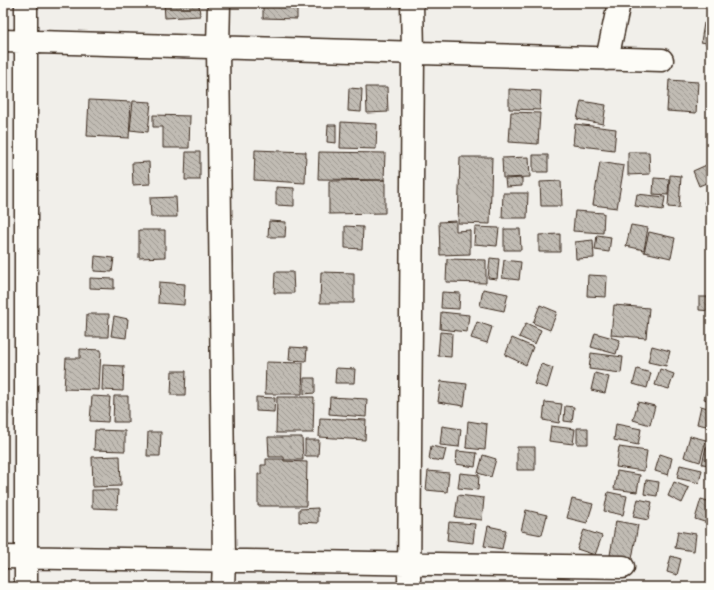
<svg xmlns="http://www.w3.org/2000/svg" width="714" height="590" font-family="'Comic Neue',sans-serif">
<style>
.building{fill:url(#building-back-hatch);stroke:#3b2a1e}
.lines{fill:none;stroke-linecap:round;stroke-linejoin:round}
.minor-casing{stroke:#3b2a1e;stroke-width:25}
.minor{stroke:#fdfcf7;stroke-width:22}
</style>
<defs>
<pattern id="building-back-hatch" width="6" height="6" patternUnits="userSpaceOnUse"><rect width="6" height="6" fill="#c1bcb4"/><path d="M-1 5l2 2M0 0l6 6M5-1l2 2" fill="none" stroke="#9e9992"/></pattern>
</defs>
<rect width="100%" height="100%" fill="#f1efea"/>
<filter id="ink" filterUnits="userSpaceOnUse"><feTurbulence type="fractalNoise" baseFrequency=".025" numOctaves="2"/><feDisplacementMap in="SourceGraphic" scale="8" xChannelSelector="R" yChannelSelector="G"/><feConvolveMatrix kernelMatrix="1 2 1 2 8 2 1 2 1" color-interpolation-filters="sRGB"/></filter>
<g filter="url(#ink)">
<path class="building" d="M164 3H199L200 16 165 18Z
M263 3H297V19L263 18Z
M704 23 711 24V44L701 42Z
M669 80 698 82 696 113 667 111Z
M366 87H387L388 112 367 113Z
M349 88 362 89 361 112 348 111Z
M509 89 541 91 540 110 509 109Z
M89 100 131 102 129 138 87 136Z
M133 101 151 102 148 132 130 130Z
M581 101 606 105 603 124 577 119Z
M511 112 540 113 538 144 509 142Z
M153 115 190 116 189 148H163V127H153Z
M341 122 377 124 376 149 340 148Z
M575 124 616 129 614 150 573 145Z
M328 125H336V143L327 142Z
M255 150 306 152 305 183 254 180Z
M186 152H200V180H185Z
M319 152 385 153 384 180 318 179Z
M628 152H649L650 174 628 175Z
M533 155H548V172H533Z
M460 157H492L490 224 458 223Z
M529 157 530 177 503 178 502 158Z
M149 162 150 184 133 185 132 163Z
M600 162 624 166 617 208 593 205Z
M711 163V181L699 186 693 171Z
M670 175 681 176 679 208 668 207Z
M522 178V186L506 187 505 179Z
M654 178 669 179 668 195 653 194Z
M385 180V213L329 214V181Z
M561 181 562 206H541L540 182Z
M276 187 294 188V206L276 205Z
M711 191V207L704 203Z
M503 193H528L527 218H502Z
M637 194 665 197 663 210 635 206Z
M176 197 177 217H151L150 198Z
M575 211 604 213 603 233 573 231Z
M269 221 286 222 285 237H268Z
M456 221V231L470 230V254L440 255 439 222Z
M631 225 648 228 644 250 626 246Z
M345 226 363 227 362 249 345 248Z
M475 227 499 228 497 246 474 244Z
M504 229H520L521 250H504Z
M139 230H165V257L139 258Z
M649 232 675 238 671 258 644 252Z
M560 234V252H539V235Z
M597 235 611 237 609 252 595 250Z
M593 240 594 258 576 259 575 242Z
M95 256 114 258 112 272 94 271Z
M490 258 499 259 497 279 488 278Z
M447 259 486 260V283L446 282Z
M504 260 521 262 519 280 502 278Z
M275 272H293L294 293H274Z
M321 272 354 273V303H320Z
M588 275 607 276 606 297 587 296Z
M90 278 114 279V289L90 288Z
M159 282 185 284 184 305 158 303Z
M483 289 508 294 504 311 480 306Z
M442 292 460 293 459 309 441 308Z
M699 297H711V311L699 310Z
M540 305 557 312 550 330 533 323Z
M614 305 649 308 646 338 611 335Z
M441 312 469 315 467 332 440 329Z
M87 314H109L108 337H86Z
M114 316 128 319 126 338 111 336Z
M477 322 492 327 487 343 471 338Z
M526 323 541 330 535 344 519 337Z
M440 332 452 333 451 357 438 356Z
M595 333 620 340 616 354 591 347Z
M512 338 533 347 526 365 505 355Z
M652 346 670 351 666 366 648 362Z
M290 347 307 348 306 361 289 360Z
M80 349 101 350 99 390 64 389 66 358H80Z
M591 353 623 357 621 373 589 369Z
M266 362 303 363 302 394H265Z
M541 364 553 368 547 388 534 384Z
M103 365 124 366 123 391 102 390Z
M336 368 355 369 354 383H335Z
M637 369 651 373 647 388 633 384Z
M660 369 674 374 669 389 655 385Z
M172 371H186L185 395H171Z
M595 373 609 377 605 393 591 390Z
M304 378H315V393L304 394Z
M441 381 467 384 464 406 438 402Z
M709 381H711V401L704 399Z
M92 396 110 397 108 422 90 421Z
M114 396H128V422H113Z
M256 397 275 398 274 412 256 411Z
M277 397H314L313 433H276Z
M330 397 367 399 366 417 329 414Z
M3 398H7L8 415H3Z
M545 402 562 404 559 423 543 420Z
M638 402 655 406 650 425 633 420Z
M565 406 574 407 572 422 564 421Z
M701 406 711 409V427L697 424Z
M320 418 366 420 365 440 319 437Z
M468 421 487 424 485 450 466 448Z
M616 424 641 429 638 445 614 440Z
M442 426 461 429 459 447 440 445Z
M551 426 575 429 573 444 549 441Z
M577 428H588V444H577Z
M95 430 125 431V451L94 450Z
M148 432H161L160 456H147Z
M690 436 706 440 700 462 684 457Z
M268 437H302L303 460H284V457H269Z
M305 440H319L318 456H305Z
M431 446 446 449 443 461 429 459Z
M517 447H535V470H517Z
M619 447 647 451 644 471 616 467Z
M706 447 711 448 710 465 702 464Z
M457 451 477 453 475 467 456 464Z
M660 454 672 458 668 475 655 471Z
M483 455 496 459 491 477 478 473Z
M120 456 121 486 93 487 92 457Z
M266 459H283L284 461 307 462 306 506H258V474H261V465H266Z
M680 465 702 470 699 483 677 478Z
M428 471 449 473 447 492 426 490Z
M617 471 640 475 637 492 614 489Z
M460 473 479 475 478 490 458 488Z
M646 480 659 482 657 496 644 494Z
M674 482 689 488 682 503 668 496Z
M92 490H118L117 509 92 508Z
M608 492 627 496 623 515 604 511Z
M458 495 484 498 482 520 455 517Z
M572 499 593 504 587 523 567 518Z
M638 499 652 502 648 520 633 517Z
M701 499 711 502V524L695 519Z
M318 508V523L299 522V509Z
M526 510 547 515 542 535 521 531Z
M616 521 638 525 632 559 610 555Z
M449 522 475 524 473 543 447 540Z
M488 526 506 530 502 549 484 546Z
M584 530 602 536 595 555 577 549Z
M678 531 696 534 694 551 675 548Z
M671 556 681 559 677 575 667 572Z"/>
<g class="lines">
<g class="minor-casing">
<path id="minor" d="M26 3V587
M219 3 218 48 224 561 223 587
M3 41 662 60
M607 59 619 3
M3 557 623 567
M409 587 413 53 412 3"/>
</g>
<use href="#minor" class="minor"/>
</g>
</g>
<rect width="714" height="590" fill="none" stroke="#fdfcf7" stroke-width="16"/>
<rect x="8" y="8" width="698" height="574" fill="none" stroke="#3b2a1e" stroke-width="1.5" filter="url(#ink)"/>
</svg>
